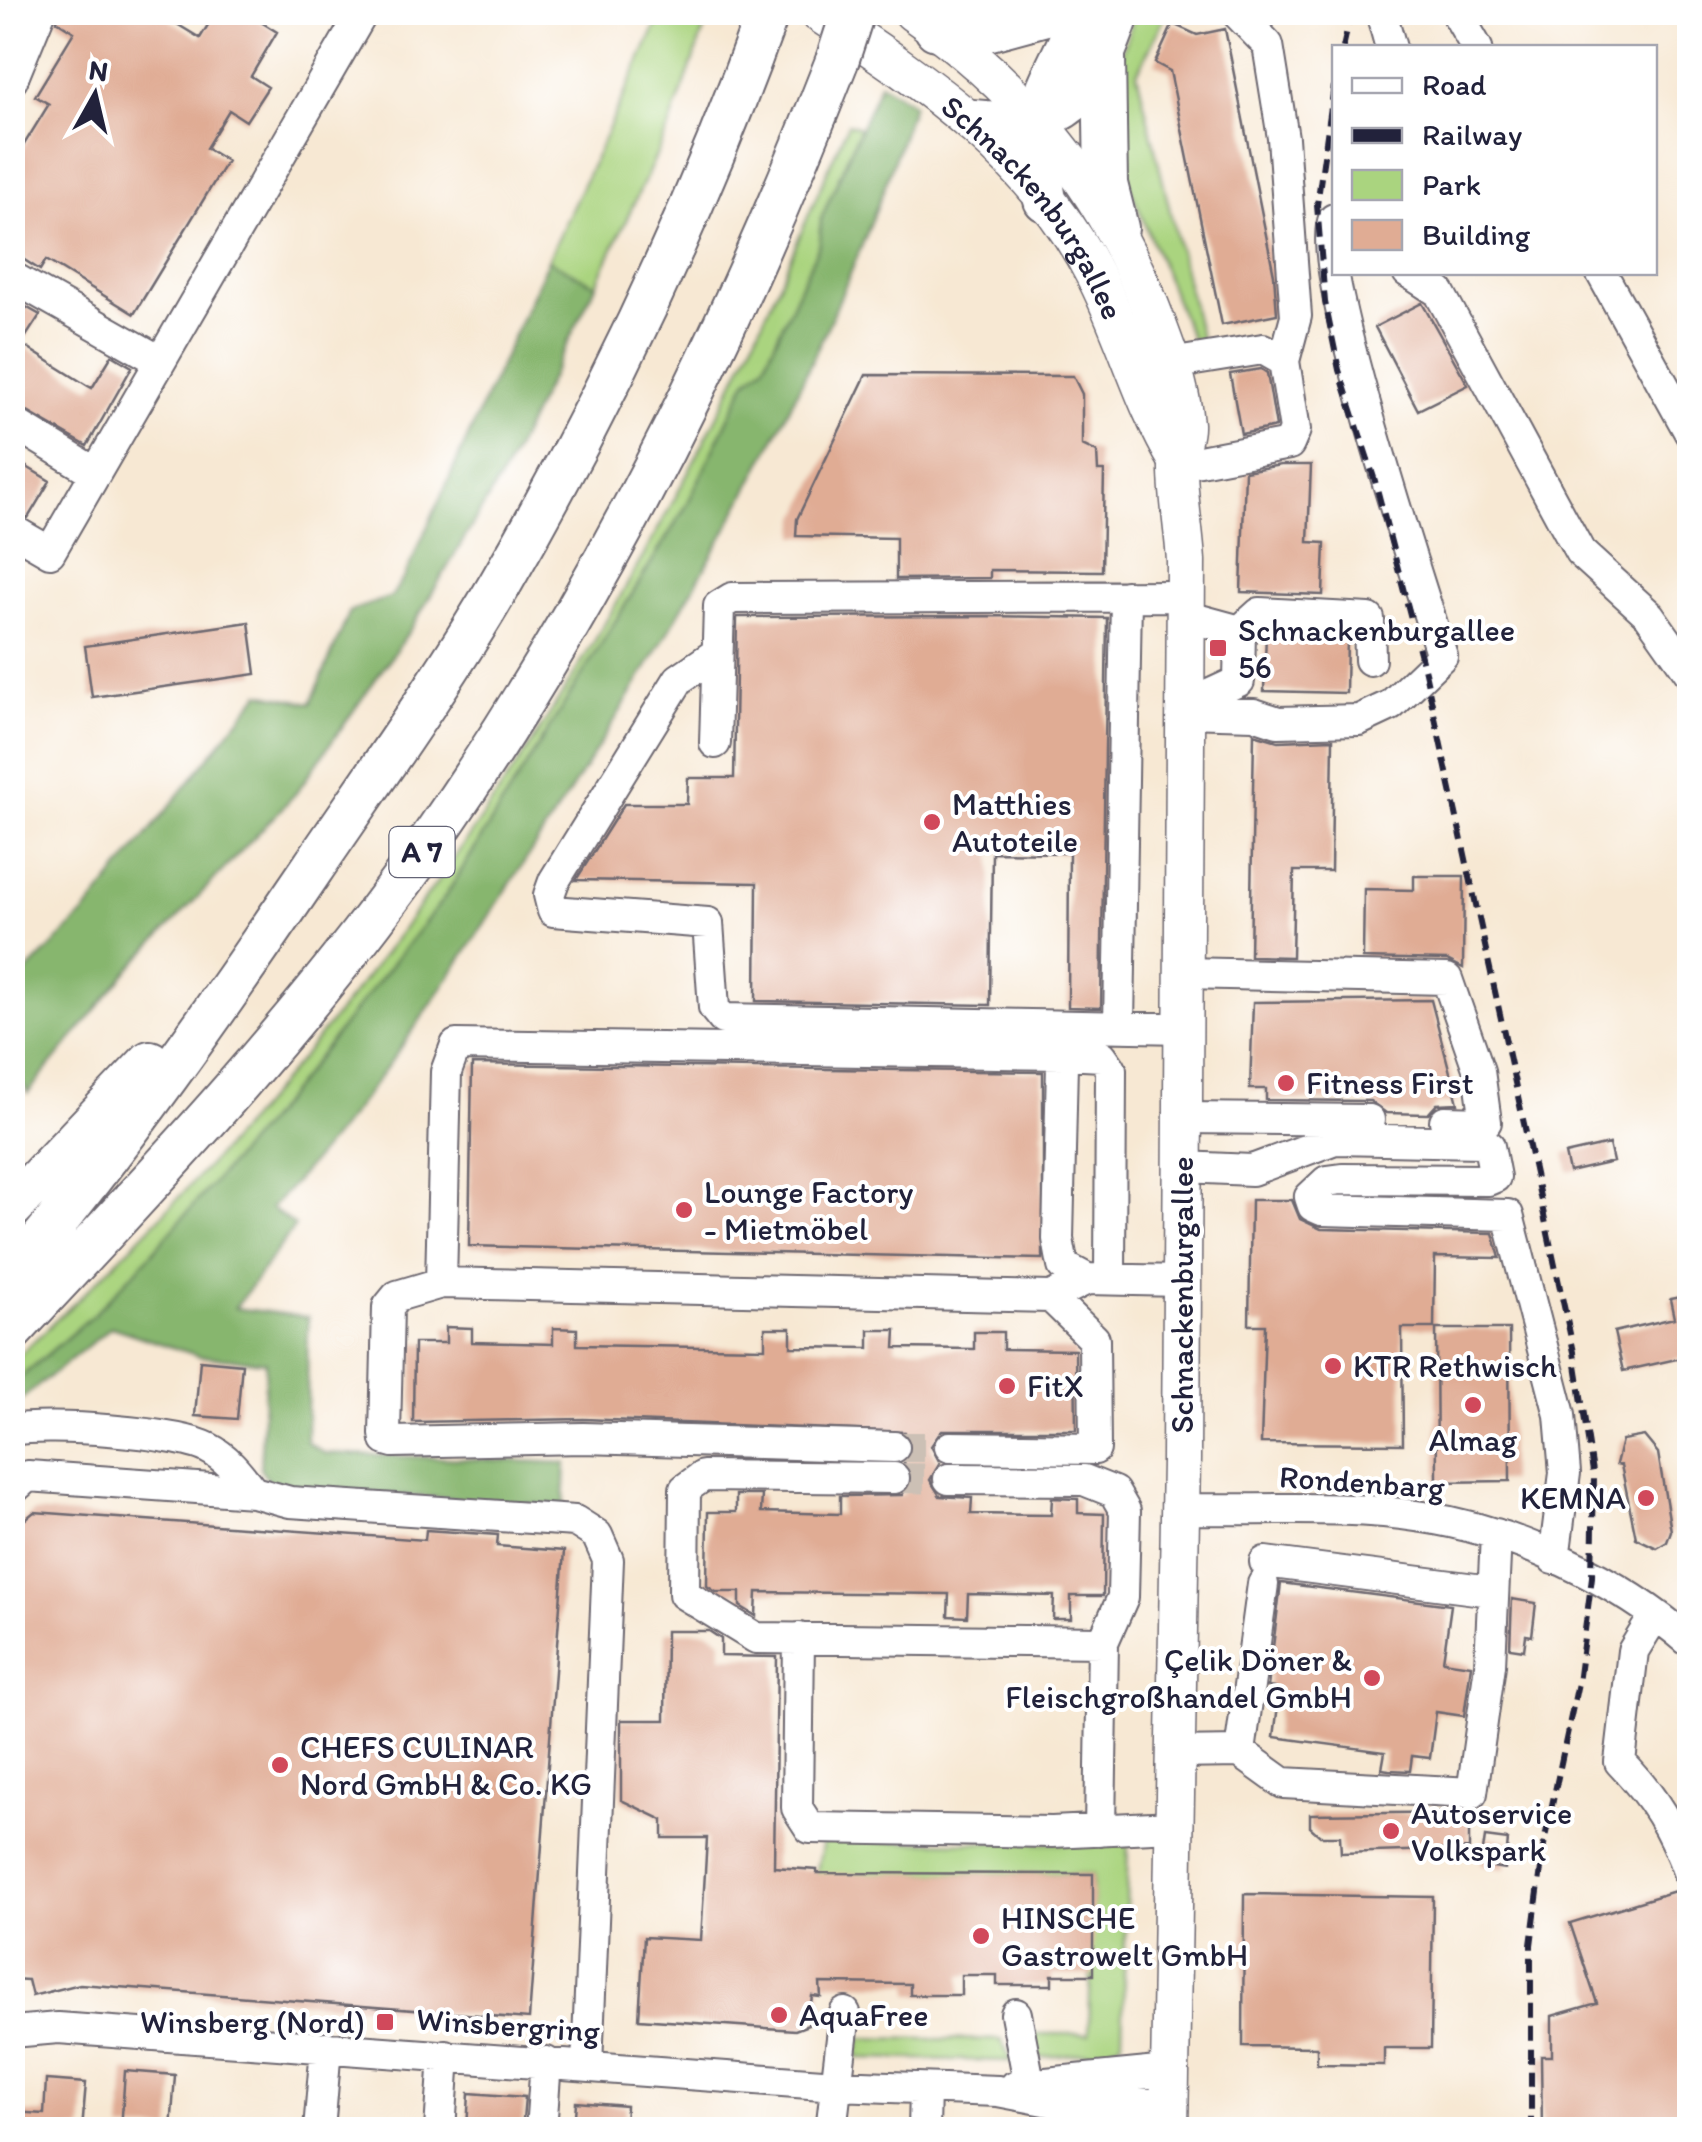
<svg xmlns="http://www.w3.org/2000/svg" width="1702" height="2142" font-family="Itim,sans-serif">
<style>
.green{fill:#aad47f;stroke:#667b5d;stroke-width:2.5}
.forest{fill:#87b66e;stroke:#546c54;stroke-width:2.5}
.building{fill:#e0ac94}
.lines{fill:none;stroke-linecap:round;stroke-linejoin:round}
.minor-tunnel{stroke:#ccc0b5;stroke-width:30;stroke-dasharray:30 15;stroke-linecap:butt}
.minor-casing{stroke:#6d6770;stroke-width:34}
.major-casing{stroke:#6d6770;stroke-width:41}
.highway-casing{stroke:#6d6770;stroke-width:46}
.minor{stroke:#fff;stroke-width:30}
.major{stroke:#fff;stroke-width:38}
.highway{stroke:#fff;stroke-width:42}
.rail{stroke:#22223b;stroke-width:6;stroke-dasharray:15 8;stroke-linecap:butt}
.highway-bridge-casing{stroke:#6d6770;stroke-width:46;stroke-linecap:butt}
.highway-bridge{stroke:#fff;stroke-width:42}
.poi-dot{fill:#d1495b;stroke:#fff;stroke-width:4}
.labels{text-anchor:middle;stroke-width:8;stroke-linejoin:round;paint-order:stroke}
.shield{fill:#fff;stroke:#646476;stroke-width:2.5}
.shield-label{font-size:30px;font-weight:bold;fill:#22223b}
.street-label{font-size:32px;fill:#22223b;stroke:#fff}
.poi-label{font-size:32px;fill:#22223b;stroke:#fff;text-anchor:start}
</style>
<rect width="100%" height="100%" fill="#fff"/>
<filter id="ink" filterUnits="userSpaceOnUse"><feTurbulence type="fractalNoise" baseFrequency=".01" numOctaves="2"/><feDisplacementMap in="SourceGraphic" scale="20" xChannelSelector="R" yChannelSelector="G"/><feConvolveMatrix kernelMatrix="1 2 1 2 8 2 1 2 1" color-interpolation-filters="sRGB"/></filter>
<filter id="wash" filterUnits="userSpaceOnUse"><feTurbulence type="fractalNoise" baseFrequency=".0048" numOctaves="4" result="noise"/><feDisplacementMap in="SourceGraphic" scale="40" xChannelSelector="R" yChannelSelector="G"/><feGaussianBlur stdDeviation="2.25" result="paint"/><feColorMatrix in="noise" values="0 0 0 0 0 0 0 0 0 0 0 0 0 0 0 0 0 1.4 0 .05"/><feComposite in="paint" operator="in"/></filter>
<g filter="url(#wash)">
<rect width="100%" height="100%" fill="#f7e8d3"/>
<path class="green" d="M662 13H710L669 128 596 285 548 260Z
M1135 13H1167L1137 73 1202 345 1195 348 1120 163 1117 67Z
M848 124 860 128 821 219 820 243 764 366 747 380 687 505 445 897 273 1114 145 1261 92 1316 13 1384 12 1361C319 1084 567 732 745 359 782 282 813 202 848 124Z
M823 1841 1128 1844 1122 2041 1106 2051 1040 2058 1028 2034H1089L1093 1874H849L819 1922 817 1870Z
M860 2038 1001 2040 1012 2061 858 2058Z"/>
<path class="forest" d="M880 83 913 104C826 376 681 623 525 861 447 981 370 1104 271 1208L295 1226 235 1308 308 1317 307 1442 324 1453 566 1463 564 1506 288 1488 269 1482 260 1468 266 1362 199 1356 111 1327 13 1406V1384L92 1316 145 1261 273 1114 445 897 687 505 747 380 764 366 820 243 821 219Z
M548 260 596 285 505 470 412 627 296 793 126 973 28 1093 13 1066V986L84 914 260 693 311 703 350 611 391 597 405 576Z"/>
<g id="blocks">
<path class="building" d="M58 12H157L200 38 216 12H245L277 32 251 76 268 87 246 121 229 110 206 148 227 161 134 314 46 260 40 270 12 252V164L49 104 35 96 74 32 57 21Z
M1173 24 1197 35 1225 29 1274 275 1277 314 1222 325 1170 71 1155 63Z
M12 299 40 315 21 344 88 386 92 388 112 355 132 367 87 446 12 403Z
M1422 303 1468 385 1418 410 1375 327Z
M1261 369 1267 373 1276 427 1241 434 1230 374Z
M866 375 1073 376 1082 394V445L1097 452 1098 471H1104L1102 571 990 570V578L896 579V538L796 536 797 519Z
M12 458 50 481 28 518 12 511Z
M1281 465H1311L1308 542 1325 543 1323 595 1241 592 1245 471Z
M990 616 1107 618 1101 1008 1068 1007 1069 853 992 852 990 1005 756 1001 757 883 576 880 624 804H687L688 778H734L737 617Z
M249 622 256 674 92 697 85 646Z
M1266 633 1347 637 1346 693 1264 691Z
M1254 734 1278 741 1333 739 1331 871H1294L1292 957 1250 956Z
M1414 876H1464L1463 968 1447 960 1363 958 1364 889 1414 890Z
M1431 1000 1458 1103 1437 1104 1428 1114 1386 1113 1370 1101 1266 1100V1089H1250L1253 1002Z
M472 1064 1043 1072V1259L469 1246Z
M1609 1144 1613 1162 1569 1172 1565 1154Z
M1251 1200H1292L1300 1219 1321 1229 1493 1233 1500 1258 1435 1257 1434 1328H1402L1403 1444 1261 1443 1265 1325H1249Z
M1690 1295V1356L1623 1371 1614 1332 1674 1318 1670 1299Z
M446 1327 472 1328V1342L553 1344V1328L577 1329V1345L765 1348V1328H791V1347L869 1348V1330H896L895 1348 974 1349V1332H1003V1349L1075 1350 1076 1430H942L931 1446 940 1463 930 1480 940 1496 972 1498 971 1514 1051 1515 1052 1498 1078 1499V1513L1104 1514 1103 1596H1071V1619H1053L1054 1596 968 1594 967 1617 948 1616 949 1594 757 1592 756 1616 740 1606V1592H716L707 1586 708 1512H736V1495H762L761 1512 840 1514V1496L902 1495 913 1479 904 1462 913 1447 905 1432 584 1419 413 1422 414 1343H446Z
M1436 1329H1509L1510 1481 1437 1482Z
M200 1360 242 1364 237 1419 195 1416Z
M1644 1436 1658 1453 1671 1531 1667 1542 1657 1548 1636 1538 1621 1465 1616 1464 1622 1440Z
M34 1512 425 1540 426 1530 498 1535 497 1546 564 1551 529 2019 80 1984 32 1996 28 1980 12 1979V1530Z
M1281 1583 1451 1605 1443 1661 1471 1665 1464 1716 1436 1712 1430 1758 1412 1756 1410 1771 1389 1770 1382 1769 1385 1752 1274 1737 1280 1689 1268 1687Z
M1512 1599 1536 1603 1532 1636 1526 1635 1524 1650 1510 1648Z
M666 1631H709L721 1639V1656L777 1657 774 1867 817 1870V1873L1093 1874V1975H1052V1985H997V1975H961V1995H910V1984L820 1983 821 1997 812 1996 808 2025 795 2030 639 2019 644 1937 701 1940 707 1838H663V1820L621 1800V1720H665Z
M1469 1812V1849L1341 1853 1340 1836H1320L1310 1827V1814Z
M1485 1837 1508 1840 1505 1869 1481 1865Z
M1675 1891 1678 1896 1690 1892V2130H1542L1541 2056H1552V2016L1597 2003 1570 1923Z
M1244 1894 1433 1897 1431 2048H1384V2065L1317 2064V2047L1243 2046Z
M125 2071 175 2075 171 2130H121Z
M46 2080 86 2083 82 2130H12V2112L44 2114Z
M469 2093 525 2097 522 2130H467Z
M576 2102 626 2106 625 2130H574Z"/>
</g>
</g>
<g filter="url(#ink)">
<use href="#blocks" fill-opacity="0" stroke="#6d6770" stroke-width="2.5"/>
<g class="lines">
<path class="minor-tunnel" d="M894 1447H950
M894 1478 949 1479"/>
<g class="minor-casing">
<path id="minor" d="M1236 12 1268 45 1283 138 1296 316 1284 361
M1381 12 1391 48
M1456 12 1477 48
M12 80 40 12
M1408 272 1439 292 1580 552 1649 615 1690 673
M1601 272 1690 433
M12 277 160 361
M1170 364 1263 349 1284 361 1295 430 1289 444 1179 465
M12 422 94 472
M12 530 50 552 363 12
M1240 631 1260 613 1369 619 1370 660
M717 653 679 679 554 881 549 895 553 911 708 923 714 1008 723 1019 1184 1028
M1185 706 1239 681 1240 631 1185 616
M1185 712 1254 714 1278 722 1359 720 1391 705 1442 656C1422 590 1311 262 1334 219
M715 743 719 606 732 598 1186 596
M1184 973 1447 979 1479 1071 1486 1122 1445 1121
M1119 1026 1126 596
M1183 1118 1369 1120
M1183 1167 1252 1170 1335 1139 1481 1142 1489 1146 1495 1177 1488 1180 1342 1179 1327 1181 1310 1197 1313 1206 1322 1210 1508 1215 1560 1415 1565 1473 1554 1559
M1087 1279 1063 1266 1058 1239 1062 1063 1064 1054 1102 1056 1111 1069 1110 1279
M441 1283 446 1072 456 1045 1064 1054
M12 1430C47 1423 178 1432 208 1448 228 1458 240 1475 253 1492
M894 1447 583 1438 393 1442 386 1440 385 1434 388 1307 397 1296 441 1283 1051 1297 1087 1279 1181 1281
M950 1447 1095 1449 1094 1339 1051 1297
M894 1478 703 1476 685 1489 684 1594 756 1638 1103 1642 1100 1830
M949 1479 1084 1480 1114 1492 1125 1511 1123 1597 1103 1642
M12 1490 28 1476 253 1492 290 1502 575 1521 597 1535 608 1560 587 2066
M1179 1509C1259 1511 1344 1504 1423 1517 1516 1531 1619 1580 1690 1642
M1265 1562 1491 1591
M1655 1615 1633 1651 1620 1762C1653 1796 1673 1829 1689 1874
M799 1638 797 1808 810 1828 1052 1832 1172 1826
M1240 1752 1283 1783 1472 1793 1490 1665 1496 1534
M1173 1753 1240 1752 1263 1584
M1016 2014 1029 2082
M12 2032 58 2028 836 2085 998 2091 1061 2103 1169 2104
M1015 2086 1169 2071
M319 2130 326 2047
M440 2130 445 2055
M541 2130 546 2062
M831 2130 845 2013
M924 2130 925 2089"/>
</g>
<g class="major-casing">
<g id="major">
<path id="s1" d="M818 12C928 84 1037 158 1097 279 1127 339 1144 405 1178 461"/>
<path d="M913 12C1022 88 1101 183 1150 306 1164 342 1181 385 1184 424 1185 436 1178 449 1178 461 1177 493 1184 528 1186 561L1181 1460 1169 2130"/>
</g>
</g>
<g class="highway-casing">
<path id="highway" d="M936 29 983 31 1053 12
M1104 57 1106 184 1117 228
M973 121C1068 131 1091 95 1119 12
M1045 200C1027 100 1046 98 1083 12
M12 1207 150 1062
M12 1276C121 1146 217 1009 312 869 376 775 442 683 499 586 605 403 696 212 768 12
M12 1330C161 1172 311 1013 435 834 602 594 731 333 837 61"/>
</g>
<use href="#minor" class="minor"/>
<use href="#major" class="major"/>
<use href="#highway" class="highway"/>
<path class="rail" d="M1343 48 1351 12
M1334 86 1317 205 1325 302 1339 370 1375 481 1425 672 1574 1352 1594 1478 1592 1577 1578 1683 1545 1838 1531 1945V2130"/>
<g class="highway-bridge-casing">
<path id="highway-bridge" d="M837 61 853 12"/>
</g>
<use href="#highway-bridge" class="highway-bridge"/>
</g>
</g>
<g class="poi-dot">
<rect x="1208" y="638" width="20" height="20" rx="5"/>
<circle cx="932" cy="822" r="10"/>
<circle cx="1286" cy="1083" r="10"/>
<circle cx="684" cy="1210" r="10"/>
<circle cx="1333" cy="1366" r="10"/>
<circle cx="1007" cy="1386" r="10"/>
<circle cx="1473" cy="1405" r="10"/>
<circle cx="1646" cy="1498" r="10"/>
<circle cx="1372" cy="1678" r="10"/>
<circle cx="280" cy="1765" r="10"/>
<circle cx="1391" cy="1831" r="10"/>
<circle cx="981" cy="1936" r="10"/>
<circle cx="779" cy="2015" r="10"/>
<rect x="375" y="2012" width="20" height="20" rx="5"/>
</g>
<g class="labels">
<rect class="shield" x="389.5" y="827" width="65" height="50" rx="8"/>
<g class="shield-label">
<text x="422" y="862">A 7</text>
</g>
<g class="street-label">
<text dy="11" stroke="none"><textPath href="#s1" startOffset="295">Schnackenburgallee</textPath></text>
<text transform="translate(1182 1295) rotate(-90)" y="11">Schnackenburgallee</text>
<text transform="translate(1362 1482) rotate(4)" y="11">Rondenbarg</text>
<text transform="translate(508 2025) rotate(4)" y="11">Winsbergring</text>
</g>
<g class="poi-label">
<text x="1238" y="641">Schnackenburgallee<tspan x="1238" dy="37">56</tspan></text>
<text x="952" y="815">Matthies<tspan x="952" dy="37">Autoteile</tspan></text>
<text x="1306" y="1094">Fitness First</text>
<text x="704" y="1203">Lounge Factory<tspan x="704" dy="37">- Mietmöbel</tspan></text>
<text x="1353" y="1377">KTR Rethwisch</text>
<text x="1027" y="1397">FitX</text>
<text x="1473" y="1451" text-anchor="middle">Almag</text>
<text x="1626" y="1509" text-anchor="end">KEMNA</text>
<text x="1352" y="1671" text-anchor="end">Çelik Döner &amp;<tspan x="1352" dy="37">Fleischgroßhandel GmbH</tspan></text>
<text x="300" y="1758">CHEFS CULINAR<tspan x="300" dy="37">Nord GmbH &amp; Co. KG</tspan></text>
<text x="1411" y="1824">Autoservice<tspan x="1411" dy="37">Volkspark</tspan></text>
<text x="1001" y="1929">HINSCHE<tspan x="1001" dy="37">Gastrowelt GmbH</tspan></text>
<text x="799" y="2026">AquaFree</text>
<text x="365" y="2033" text-anchor="end">Winsberg (Nord)</text>
</g>
</g>
<rect width="1702" height="2142" fill="none" stroke="#fff" stroke-width="50"/>
<rect x="1332" y="45" width="325" height="230" fill="#ffffff" stroke="#a7a7b1" stroke-width="2.5"/>
<rect x="1352" y="78" width="50" height="15" fill="#ffffff" stroke="#a7a7b1" stroke-width="2.5"/>
<text x="1422" y="95" font-size="30" fill="#22223b">Road</text>
<rect x="1352" y="128" width="50" height="15" fill="#22223b" stroke="#a7a7b1" stroke-width="2.5"/>
<text x="1422" y="145" font-size="30" fill="#22223b">Railway</text>
<rect x="1352" y="170" width="50" height="30" fill="#aad47f" stroke="#a7a7b1" stroke-width="2.5"/>
<text x="1422" y="195" font-size="30" fill="#22223b">Park</text>
<rect x="1352" y="220" width="50" height="30" fill="#e0ac94" stroke="#a7a7b1" stroke-width="2.5"/>
<text x="1422" y="245" font-size="30" fill="#22223b">Building</text>
<g transform="translate(95 95) rotate(8)" stroke="#ffffff" stroke-width="8" paint-order="stroke">
<path d="M0-8L18 38L0 25L-18 38Z" fill="#22223b"/>
<text y="-15" font-size="28" font-weight="bold" text-anchor="middle" fill="#22223b">N</text>
</g>
</svg>
